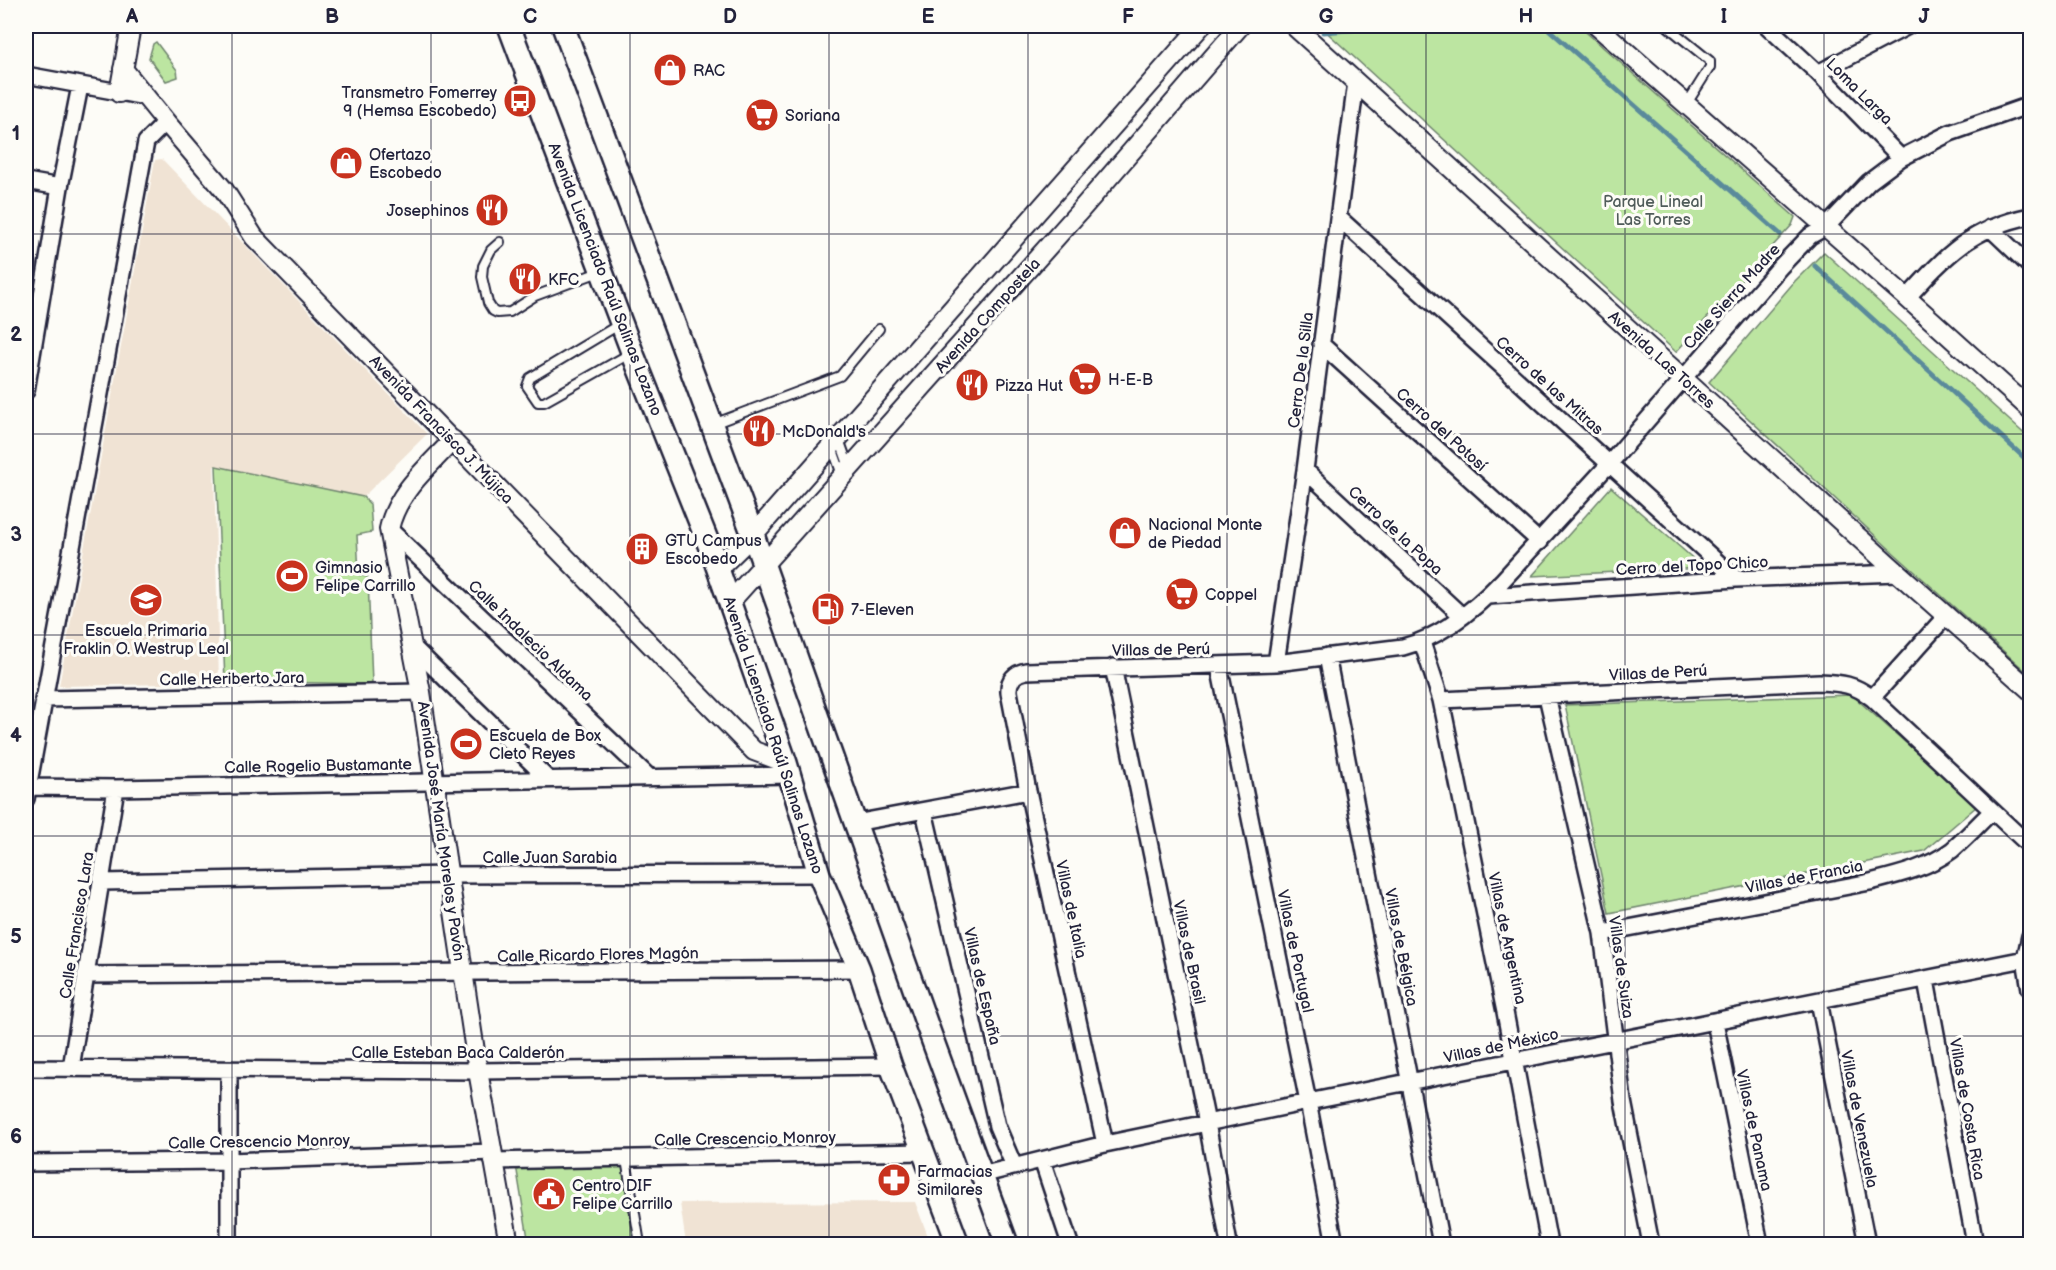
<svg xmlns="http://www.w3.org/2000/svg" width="2056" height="1270" font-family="'Balsamiq Sans',sans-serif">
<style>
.built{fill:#f0e3d4}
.green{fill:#bce5a1;stroke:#6f846e;stroke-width:1.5}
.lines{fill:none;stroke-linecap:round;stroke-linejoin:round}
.stream{stroke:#5a8a9b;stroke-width:5}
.service-casing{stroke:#22223b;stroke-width:12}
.minor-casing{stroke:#22223b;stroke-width:20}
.tertiary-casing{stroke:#22223b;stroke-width:22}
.secondary-casing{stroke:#22223b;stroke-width:26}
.service{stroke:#fdfcf7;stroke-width:8}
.minor{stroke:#fdfcf7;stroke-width:15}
.tertiary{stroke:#fdfcf7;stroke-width:18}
.secondary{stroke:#fdfcf7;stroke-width:21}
.grid{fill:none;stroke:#22223b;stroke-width:1.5;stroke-opacity:0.55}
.labels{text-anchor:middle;stroke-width:6;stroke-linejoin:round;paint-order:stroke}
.poi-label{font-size:16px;fill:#22223b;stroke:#fdfcf7;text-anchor:start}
.street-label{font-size:16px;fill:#22223b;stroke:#fdfcf7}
.park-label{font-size:16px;fill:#505c5a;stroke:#fdfcf7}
.neatline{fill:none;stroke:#22223b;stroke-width:2}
.grid-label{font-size:20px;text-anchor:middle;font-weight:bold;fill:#22223b}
</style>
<rect width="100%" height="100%" fill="#fdfcf7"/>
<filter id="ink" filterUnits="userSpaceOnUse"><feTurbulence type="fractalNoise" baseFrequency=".0167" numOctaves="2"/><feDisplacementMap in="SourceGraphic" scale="12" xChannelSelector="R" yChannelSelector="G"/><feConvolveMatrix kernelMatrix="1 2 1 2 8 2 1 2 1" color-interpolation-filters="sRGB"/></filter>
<g filter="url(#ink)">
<path class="built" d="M162 159 427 434 363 497 214 466 219 683 59 686 155 160Z
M915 1202 931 1244H686L680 1203Z"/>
<path class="green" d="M1320 26H1579L1795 217 1792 225 1676 352Z
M156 42 177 70 178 77 166 81 149 58 153 44Z
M1824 252 2030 439V675L1895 554 1709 382 1795 281Z
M216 466 363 497 370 504 372 532 357 535 359 575 368 577 372 684 225 681Z
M1611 487 1704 568 1532 576Z
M1852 695 1977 806 1924 851 1609 913 1565 705Z
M622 1164 636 1244H529L516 1165Z"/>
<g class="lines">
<path class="stream" d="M1545 26 1780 234
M1323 32 1401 26
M1815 266 2030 463"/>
<g class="service-casing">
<path id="service" d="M1667 26 1710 61V67L1686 105
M500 242 491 250 483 266 482 277 488 303 493 311 497 313 510 312 535 296 599 272
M620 324 530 378 527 386 538 402H544L631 353
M713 424 840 376 879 329
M839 439 849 467
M832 447 842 475
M626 1159 640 1244"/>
</g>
<g class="minor-casing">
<path id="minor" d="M1767 26 1818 73 1901 158
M1818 73 1908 26
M26 75 146 97
M26 181 60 187
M1339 218 1736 579
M1990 228 2030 266
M1907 298C1946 255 1971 228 2030 216
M1321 344 1540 542
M26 391 60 187 80 86
M1305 470 1462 616
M389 529 649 777
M1488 596 1736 579 1898 573
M1422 642 1441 700 1505 1012 1549 1244
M412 646 548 779
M1327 656 1441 1244
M1276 663 1305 470 1356 82
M1219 666 1308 1102 1335 1244
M1113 667 1207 1123 1229 1244
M1547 696 1602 933 1623 1101 1651 1244
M1872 698 1947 615
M43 699 421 692
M1441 700 1819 682C1842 683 1854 684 1872 698L2030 846
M26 787 116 788 790 775
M26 799 146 142 166 122
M924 811 997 1126 1014 1166
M855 823 1028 791
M102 882 449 875 819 874
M1602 933 1870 882C1898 875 1928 868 1952 850 1966 838 1979 824 1992 811
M2030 936 2025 959 2030 989
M85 975 859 969
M1926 980 1975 1244
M1819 1001 1867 1244
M1715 1022 1760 1244
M26 1068 478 1071 891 1066
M71 1068 116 788
M1105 1144 1028 791 1009 692C1008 680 1015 673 1026 671L1276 663 1403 647C1442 637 1475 609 1502 581L1610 463 1780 267 1810 236 1826 227 1869 182 1901 158 1950 133 2030 105
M1042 1160 1070 1244
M494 1161 923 1152
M26 1163 229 1161 493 1152
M981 1175 1105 1144 1308 1102 2030 958
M229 1244V1070"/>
</g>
<g class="tertiary-casing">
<path id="tertiary" d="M1294 26 1898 573 2030 690
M1597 26 1907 298 2030 409
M123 69 166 122 224 190 254 237 754 751 786 763
M119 93 131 26
M453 440C428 467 397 492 389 529L421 692 478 1071 509 1244
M718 569 753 535 1201 26
M730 602 1078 213 1240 26"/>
</g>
<g class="secondary-casing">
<path id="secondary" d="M509 26 634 357 713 555 786 763 819 874 859 969 891 1066 958 1244
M563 26 753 535 927 1025 1007 1244"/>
</g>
<use href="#service" class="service"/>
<use href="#minor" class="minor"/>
<use href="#tertiary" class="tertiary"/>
<use href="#secondary" class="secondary"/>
</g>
</g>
<path class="grid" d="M232 26V1244M431 26V1244M630 26V1244M829 26V1244M1028 26V1244M1227 26V1244M1426 26V1244M1625 26V1244M1824 26V1244M26 234H2030M26 434H2030M26 635H2030M26 836H2030M26 1036H2030"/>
<defs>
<g id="shop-disc" transform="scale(1.725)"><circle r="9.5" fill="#c8321e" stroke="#fdfcf7"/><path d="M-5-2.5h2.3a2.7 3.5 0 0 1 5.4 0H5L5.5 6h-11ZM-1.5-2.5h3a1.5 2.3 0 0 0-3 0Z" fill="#fff"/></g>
<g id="bus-disc" transform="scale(1.725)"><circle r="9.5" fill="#c8321e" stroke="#fdfcf7"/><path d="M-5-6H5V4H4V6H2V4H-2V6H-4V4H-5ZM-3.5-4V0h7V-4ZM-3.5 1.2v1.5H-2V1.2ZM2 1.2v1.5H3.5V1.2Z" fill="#fff"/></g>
<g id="supermarket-disc" transform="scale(1.725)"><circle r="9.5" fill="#c8321e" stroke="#fdfcf7"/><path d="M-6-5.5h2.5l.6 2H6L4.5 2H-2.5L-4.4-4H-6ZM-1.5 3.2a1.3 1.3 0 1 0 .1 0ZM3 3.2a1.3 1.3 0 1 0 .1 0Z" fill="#fff"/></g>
<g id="restaurant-disc" transform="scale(1.725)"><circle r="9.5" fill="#c8321e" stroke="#fdfcf7"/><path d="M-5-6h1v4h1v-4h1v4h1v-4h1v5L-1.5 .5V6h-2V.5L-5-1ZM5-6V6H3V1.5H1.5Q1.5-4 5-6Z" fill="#fff"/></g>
<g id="building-disc" transform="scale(1.725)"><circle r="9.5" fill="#c8321e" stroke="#fdfcf7"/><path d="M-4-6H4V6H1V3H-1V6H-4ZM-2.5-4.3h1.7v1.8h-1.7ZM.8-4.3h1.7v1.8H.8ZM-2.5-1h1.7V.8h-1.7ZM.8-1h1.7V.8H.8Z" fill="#fff"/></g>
<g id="stadium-disc" transform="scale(1.725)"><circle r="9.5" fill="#c8321e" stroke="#fdfcf7"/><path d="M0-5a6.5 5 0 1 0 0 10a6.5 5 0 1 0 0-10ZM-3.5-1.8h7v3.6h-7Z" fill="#fff"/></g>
<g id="school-disc" transform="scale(1.725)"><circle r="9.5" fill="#c8321e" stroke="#fdfcf7"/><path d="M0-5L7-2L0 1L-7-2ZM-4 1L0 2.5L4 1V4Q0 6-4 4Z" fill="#fff"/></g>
<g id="fuel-disc" transform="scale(1.725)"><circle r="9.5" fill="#c8321e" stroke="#fdfcf7"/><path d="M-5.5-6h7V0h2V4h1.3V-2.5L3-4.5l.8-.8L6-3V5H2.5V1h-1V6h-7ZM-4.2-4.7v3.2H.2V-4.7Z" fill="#fff"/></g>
<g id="pharmacy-disc" transform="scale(1.725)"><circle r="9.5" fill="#c8321e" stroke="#fdfcf7"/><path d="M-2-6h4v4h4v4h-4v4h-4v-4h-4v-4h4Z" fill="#fff"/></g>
<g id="civic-disc" transform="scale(1.725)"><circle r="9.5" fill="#c8321e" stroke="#fdfcf7"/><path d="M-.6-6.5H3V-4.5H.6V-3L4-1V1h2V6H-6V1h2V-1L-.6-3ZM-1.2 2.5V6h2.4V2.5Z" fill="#fff"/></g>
</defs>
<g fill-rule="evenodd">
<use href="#shop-disc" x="670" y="70"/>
<use href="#bus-disc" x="520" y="101"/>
<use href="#supermarket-disc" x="762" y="115"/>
<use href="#shop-disc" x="346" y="163"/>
<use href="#restaurant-disc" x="492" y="210"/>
<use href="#restaurant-disc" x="525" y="279"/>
<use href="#supermarket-disc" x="1085" y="379"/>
<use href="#restaurant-disc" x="972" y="385"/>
<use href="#restaurant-disc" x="759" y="431"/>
<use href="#shop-disc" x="1125" y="533"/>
<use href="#building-disc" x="642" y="549"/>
<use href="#stadium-disc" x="292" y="576"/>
<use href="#supermarket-disc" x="1182" y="594"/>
<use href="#school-disc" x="146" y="600"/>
<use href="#fuel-disc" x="828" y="609"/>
<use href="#stadium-disc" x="466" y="744"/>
<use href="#pharmacy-disc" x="894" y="1180"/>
<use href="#civic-disc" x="549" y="1194"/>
</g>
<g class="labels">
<g class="poi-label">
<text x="693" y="76">RAC</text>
<text x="497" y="98" text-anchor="end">Transmetro Fomerrey<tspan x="497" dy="18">9 (Hemsa Escobedo)</tspan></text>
<text x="785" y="121">Soriana</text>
<text x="369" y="160">Ofertazo<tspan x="369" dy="18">Escobedo</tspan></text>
<text x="469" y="216" text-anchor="end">Josephinos</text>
<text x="548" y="285">KFC</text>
<text x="1108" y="385">H-E-B</text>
<text x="995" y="391">Pizza Hut</text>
<text x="782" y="437">McDonald's</text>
<text x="1148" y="530">Nacional Monte<tspan x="1148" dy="18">de Piedad</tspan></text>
<text x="665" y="546">GTU Campus<tspan x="665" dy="18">Escobedo</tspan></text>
<text x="315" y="573">Gimnasio<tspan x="315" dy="18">Felipe Carrillo</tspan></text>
<text x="1205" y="600">Coppel</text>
<text x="851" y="615">7-Eleven</text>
<text x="146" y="636" text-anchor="middle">Escuela Primaria<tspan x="146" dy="18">Fraklin O. Westrup Leal</tspan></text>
<text x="489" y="741">Escuela de Box<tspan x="489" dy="18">Cleto Reyes</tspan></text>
<text x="917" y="1177">Farmacias<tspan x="917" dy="18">Similares</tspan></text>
<text x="572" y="1191">Centro DIF<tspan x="572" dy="18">Felipe Carrillo</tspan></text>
</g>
<g class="street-label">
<text transform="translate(1860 91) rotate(45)" y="6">Loma Larga</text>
<text transform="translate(606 279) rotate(69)" y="6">Avenida Licenciado Raúl Salinas Lozano</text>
<text transform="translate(1731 296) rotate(-48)" y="6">Calle Sierra Madre</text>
<text transform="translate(987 315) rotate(-48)" y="6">Avenida Compostela</text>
<text transform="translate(1662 359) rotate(42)" y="6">Avenida Las Torres</text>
<text transform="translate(1300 370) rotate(-83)" y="6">Cerro De la Silla</text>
<text transform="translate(1550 385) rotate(42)" y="6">Cerro de las Mitras</text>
<text transform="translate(442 429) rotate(46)" y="6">Avenida Francisco J. Mújica</text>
<text transform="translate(1442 429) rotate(42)" y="6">Cerro del Potosí</text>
<text transform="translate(1396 530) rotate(43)" y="6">Cerro de la Popa</text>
<text transform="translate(1692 565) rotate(-3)" y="6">Cerro del Topo Chico</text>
<text transform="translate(531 640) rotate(44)" y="6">Calle Indalecio Aldama</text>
<text transform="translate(1161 649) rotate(-1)" y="6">Villas de Perú</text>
<text transform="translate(1658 672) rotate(-3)" y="6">Villas de Perú</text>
<text transform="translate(232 678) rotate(-1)" y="6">Calle Heriberto Jara</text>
<text transform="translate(774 735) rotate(72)" y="6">Avenida Licenciado Raúl Salinas Lozano</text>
<text transform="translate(318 765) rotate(-1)" y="6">Calle Rogelio Bustamante</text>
<text transform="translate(442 831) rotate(82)" y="6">Avenida José María Morelos y Pavón</text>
<text x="550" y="863">Calle Juan Sarabia</text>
<text transform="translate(1804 876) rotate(-11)" y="6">Villas de Francia</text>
<text transform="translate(1072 909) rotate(78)" y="6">Villas de Italia</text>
<text transform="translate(76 925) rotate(-81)" y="6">Calle Francisco Lara</text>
<text transform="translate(1508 938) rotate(78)" y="6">Villas de Argentina</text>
<text transform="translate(1402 947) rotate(79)" y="6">Villas de Bélgica</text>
<text transform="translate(1296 951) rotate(78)" y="6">Villas de Portugal</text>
<text transform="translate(1190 952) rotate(78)" y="6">Villas de Brasil</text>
<text transform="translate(598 954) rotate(-1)" y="6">Calle Ricardo Flores Magón</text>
<text transform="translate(1622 967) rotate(82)" y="6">Villas de Suiza</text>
<text transform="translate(983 986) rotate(77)" y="6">Villas de España</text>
<text transform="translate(1501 1045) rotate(-12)" y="6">Villas de México</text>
<text x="458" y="1058">Calle Esteban Baca Calderón</text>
<text transform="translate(1968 1109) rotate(80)" y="6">Villas de Costa Rica</text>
<text transform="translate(1860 1119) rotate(79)" y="6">Villas de Venezuela</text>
<text transform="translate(1755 1130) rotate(78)" y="6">Villas de Panama</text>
<text transform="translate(745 1138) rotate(-1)" y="6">Calle Crescencio Monroy</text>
<text transform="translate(259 1141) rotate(-1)" y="6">Calle Crescencio Monroy</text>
</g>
<g class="park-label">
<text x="1653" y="207">Parque Lineal<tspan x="1653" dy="18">Las Torres</tspan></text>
</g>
</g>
<rect width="2056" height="1270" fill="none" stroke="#fdfcf7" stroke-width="66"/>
<rect x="33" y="33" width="1990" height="1204" class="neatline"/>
<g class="grid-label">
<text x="132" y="23">A</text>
<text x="332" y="23">B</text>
<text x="530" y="23">C</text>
<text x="730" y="23">D</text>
<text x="928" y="23">E</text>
<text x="1128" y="23">F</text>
<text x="1326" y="23">G</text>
<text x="1526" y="23">H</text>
<text x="1724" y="23">I</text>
<text x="1924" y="23">J</text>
<text x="16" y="140">1</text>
<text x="16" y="341">2</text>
<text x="16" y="541">3</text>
<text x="16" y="742">4</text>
<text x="16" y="943">5</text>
<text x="16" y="1143">6</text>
</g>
</svg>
